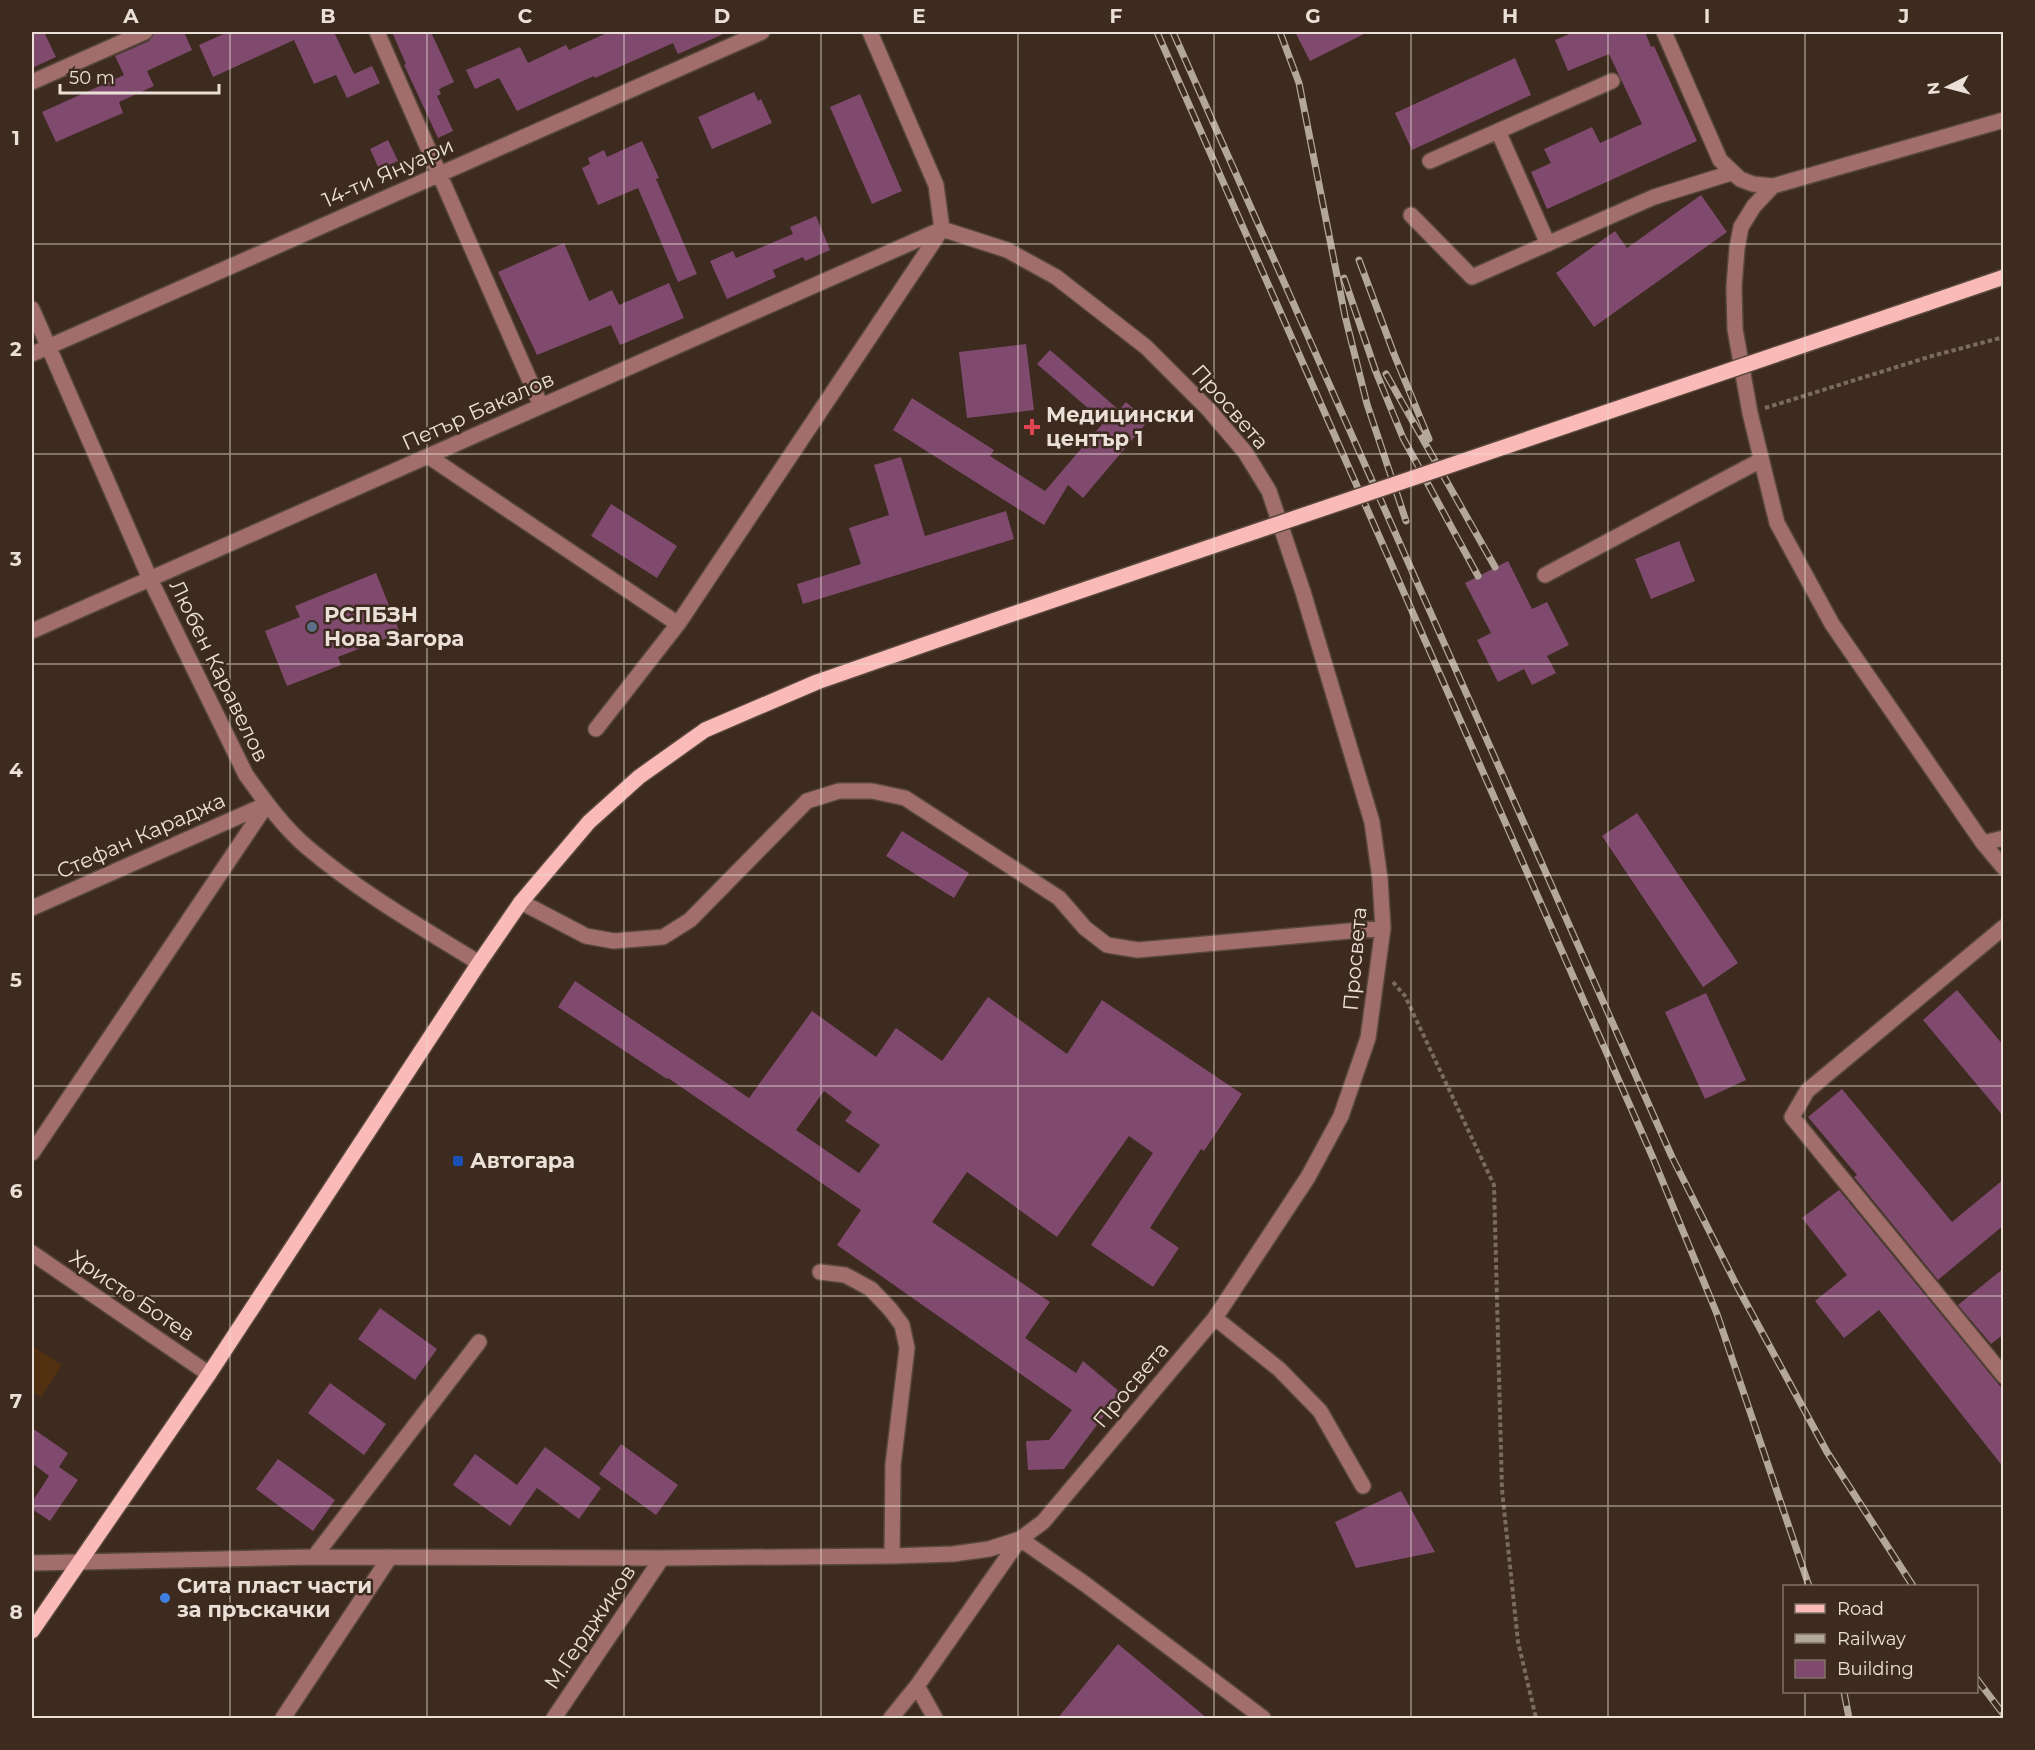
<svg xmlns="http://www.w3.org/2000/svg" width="2035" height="1750" font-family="Montserrat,sans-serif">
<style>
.green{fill:#533010}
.building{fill:#804a6f;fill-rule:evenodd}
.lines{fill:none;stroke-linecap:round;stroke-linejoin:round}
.minor-casing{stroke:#58483c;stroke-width:18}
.major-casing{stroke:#58483c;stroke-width:18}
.path{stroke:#796b5f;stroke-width:4;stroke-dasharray:4.5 3;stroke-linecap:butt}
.minor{stroke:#a26e6c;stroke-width:15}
.major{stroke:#fabab7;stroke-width:15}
.rail-casing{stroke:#b3a69b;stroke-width:7}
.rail{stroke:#3c2b1e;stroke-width:4.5;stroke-dasharray:14;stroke-linecap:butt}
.major-bridge-casing{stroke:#58483c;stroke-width:18;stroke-linecap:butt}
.major-bridge{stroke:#fabab7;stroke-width:15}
.grid{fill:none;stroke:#ebe0d7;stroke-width:1.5;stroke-opacity:0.55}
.health-dot{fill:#e0444e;stroke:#3c2b1e;stroke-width:2}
.service-dot{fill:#5c6f8a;stroke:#3c2b1e;stroke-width:2}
.transit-dot{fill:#1a4fb4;stroke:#3c2b1e;stroke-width:2}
.shop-dot{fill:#3f7fe0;stroke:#3c2b1e;stroke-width:2}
.labels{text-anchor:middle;stroke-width:5;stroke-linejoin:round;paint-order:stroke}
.street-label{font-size:21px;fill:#ebe0d7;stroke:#3c2b1e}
.poi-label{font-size:21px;font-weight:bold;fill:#ebe0d7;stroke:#3c2b1e;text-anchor:start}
.neatline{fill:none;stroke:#ebe0d7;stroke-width:2}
.grid-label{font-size:20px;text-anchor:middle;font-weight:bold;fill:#ebe0d7}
</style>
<rect width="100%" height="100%" fill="#3c2b1e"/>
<path class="green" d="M32 1346 62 1365 41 1397 32 1391Z"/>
<path class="building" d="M32 32H44L56 57 32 68Z
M155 32H184L192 50 147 71 154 86 119 102 123 113 56 142 42 112 124 75 115 56 149 41Z
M228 32H334L354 74 372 66 380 83 347 98 336 75 314 84 294 40 213 77 199 45Z
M392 32H431L454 82 439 89 441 94 437 96 453 131 438 138 404 65 406 64Z
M609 32H728L678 54 673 43 595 78 594 76 517 111 499 78 475 89 466 70 520 47 528 63 566 45 569 50Z
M1295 32H1368L1310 61Z
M1574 32H1645L1651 47 1654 46 1697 141 1547 209 1531 172 1551 163 1544 149 1592 127 1600 143 1642 124 1609 54 1568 71 1555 40Z
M1515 58 1531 95 1412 150 1395 113Z
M754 92 758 101 761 99 772 123 712 149 698 117Z
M860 94 902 191 872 204 830 107Z
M388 140 398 161 379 169 370 149Z
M642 141 659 178 656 179 697 274 678 282 638 188 598 205 582 168 590 164 588 158 604 150 607 157Z
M1701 195 1727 232 1594 327 1556 273 1615 231 1627 248Z
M816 216 830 250 805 261 803 257 773 270 776 277 727 299 710 261 733 251 736 258 793 234 790 227Z
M564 243 589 301 612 290 619 305 669 283 684 318 620 345 611 325 537 355 498 272Z
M1026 344 1034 410 967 418 959 352Z
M1050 350 1119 410 1126 402 1148 421 1083 498 1068 485 1044 525 893 430 912 398 994 450 990 456 1045 491 1104 422 1037 364Z
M901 457 925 536 1006 511 1014 539 803 604 797 584 861 564 849 528 889 515 874 465Z
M611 504 677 546 657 578 591 536Z
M1679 541 1695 581 1651 599 1635 559Z
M1508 561 1532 609 1547 602 1569 645 1547 656 1556 673 1532 685 1524 669 1498 682 1477 640 1491 633 1465 583Z
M376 573 400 633 338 657 341 665 287 686 265 631 300 617 295 606Z
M1637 813 1738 963 1703 987 1602 836Z
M902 831 969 873 954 898 886 856Z
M575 981 749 1098 812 1011 876 1057 896 1028 942 1061 988 997 1067 1054 1102 1000 1242 1094 1204 1151 1201 1149 1150 1228 1179 1248 1153 1287 1091 1245 1153 1153 1129 1136 1057 1237 967 1172 932 1222 1050 1302 1025 1338 1076 1373 1083 1361 1121 1393 1064 1469 1028 1470 1026 1441 1049 1440 1072 1410 837 1245 861 1210 668 1078 667 1079 558 1007ZM824 1091 852 1112 845 1121 880 1145 859 1173 796 1130Z
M1957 990 2004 1046V1117L1923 1020Z
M1706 993 1746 1080 1705 1099 1665 1012Z
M1842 1089 1952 1222 2004 1179V1225L1938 1280 1854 1177 1857 1175 1808 1117Z
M1839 1190 2004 1391V1468L1879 1310 1844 1338 1815 1301 1847 1275 1802 1218Z
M2004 1268V1334L1991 1344 1958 1305Z
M380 1308 437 1349 415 1380 358 1339Z
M330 1383 386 1424 364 1455 308 1413Z
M32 1428 68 1453 59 1467 78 1480 50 1521 32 1509V1502L49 1476 32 1463Z
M621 1444 678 1485 656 1515 599 1474Z
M545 1447 601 1488 579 1519 537 1488 510 1526 453 1485 475 1454 517 1485Z
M278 1459 335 1500 313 1531 256 1489Z
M1401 1491 1435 1552 1356 1568 1335 1522Z
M1118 1644 1208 1719H1057Z"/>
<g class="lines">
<g class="minor-casing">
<path id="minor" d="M377 32 541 406
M870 32 936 185 942 229
M1664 32 1720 160 1740 179 1753 184 1773 186 2004 120
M32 82 145 32
M1498 131 1548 244
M1430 161 1612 81
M1773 186 1754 206 1741 227 1737 248 1734 287 1735 329 1750 413 1777 523 1832 624 1983 843 2004 868
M1411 215 1472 277 1654 197 1731 173
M32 309 150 579 246 775C264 800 284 828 308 848 360 892 421 927 479 963
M32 354 762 32
M428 456 678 624
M1545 575 1761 460
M32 631 942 229
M596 729 678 624 942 229
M1983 843 2004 838
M521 902 586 936 614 941 663 937 690 920 807 801 839 791H872L905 798 1059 898 1085 928 1107 945 1138 950 1383 928
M32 908 267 804
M2004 927 1807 1091 1792 1117 2004 1376
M32 1153 267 804
M32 1253 209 1374
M820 1272 845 1275 871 1289 890 1309 902 1325 907 1348 893 1465 892 1556
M1215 1318 1279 1369 1320 1411 1363 1486
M314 1557 479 1342
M32 1563 314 1557 662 1558 892 1556 953 1554 989 1549 1020 1539 1085 1584 1263 1718
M917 1686 935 1718
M283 1718 390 1557
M554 1718 662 1558
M891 1718 917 1686 1020 1539 1043 1522 1215 1318 1308 1177 1341 1116 1368 1038 1383 928 1380 879 1372 822 1303 592 1269 491 1245 452 1209 410 1146 347 1056 277 1007 250 942 229"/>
</g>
<g class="major-casing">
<path id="major" d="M1925 304 2004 277
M32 1631 209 1374 479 963 521 902 589 822 639 777 705 730 817 682 995 620"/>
</g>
<path class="path" d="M1765 408 1932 356 2004 337
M1393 982 1405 996 1494 1185 1502 1490 1518 1642 1536 1718"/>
<use href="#minor" class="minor"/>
<use href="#major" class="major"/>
<g class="rail-casing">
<path id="rail" d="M1157 32 1653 1158 1717 1314 1809 1586
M1173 32 1672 1157 1738 1288 1827 1452 1913 1586
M1280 32 1299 83 1345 316 1367 404 1406 521
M1359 260 1394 354 1429 439
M1344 278 1376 372 1403 438 1478 576
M1386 374 1495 567
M1976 1678 2004 1715
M1844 1692 1849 1718"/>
</g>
<use href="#rail" class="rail"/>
<g class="major-bridge-casing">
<path id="major-bridge" d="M995 620 1925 304"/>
</g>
<use href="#major-bridge" class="major-bridge"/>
</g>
<path class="grid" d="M230 32V1718M427 32V1718M624 32V1718M821 32V1718M1018 32V1718M1214 32V1718M1411 32V1718M1608 32V1718M1805 32V1586M32 244H2004M32 454H2004M32 664H2004M32 875H2004M32 1086H2004M32 1296H2004M32 1506H2004M1805 1692V1718"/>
<path class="health-dot" d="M1029 418h6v6h6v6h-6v6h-6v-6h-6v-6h6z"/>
<circle class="service-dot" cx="312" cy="627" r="6"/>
<rect class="transit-dot" x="452" y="1155" width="12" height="12" rx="3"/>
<circle class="shop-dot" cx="165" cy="1598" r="6"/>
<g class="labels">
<g class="street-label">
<text transform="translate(388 173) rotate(-24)" y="7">14-ти Януари</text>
<text transform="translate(1230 407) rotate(49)" y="7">Просвета</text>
<text transform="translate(478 411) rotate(-24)" y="7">Петър Бакалов</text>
<text transform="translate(219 671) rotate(64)" y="7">Любен Каравелов</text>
<text transform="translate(141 836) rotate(-24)" y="7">Стефан Караджа</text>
<text transform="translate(1355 959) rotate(-85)" y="7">Просвета</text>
<text transform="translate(132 1296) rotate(34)" y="7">Христо Ботев</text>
<text transform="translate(1131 1385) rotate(-50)" y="7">Просвета</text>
<text transform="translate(590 1627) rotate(-56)" y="7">М.Герджиков</text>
</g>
<g class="poi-label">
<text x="1046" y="422">Медицински<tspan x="1046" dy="24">център 1</tspan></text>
<text x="324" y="622">РСПБЗН<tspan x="324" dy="24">Нова Загора</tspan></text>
<text x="470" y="1168">Автогара</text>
<text x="177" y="1593">Сита пласт части<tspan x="177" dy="24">за пръскачки</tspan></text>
</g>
</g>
<rect width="2035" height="1750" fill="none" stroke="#3c2b1e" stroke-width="66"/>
<rect x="1783" y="1585" width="195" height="108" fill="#3c2b1e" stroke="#827368" stroke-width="1.5"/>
<rect x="1795" y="1604" width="30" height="9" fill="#fabab7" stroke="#827368" stroke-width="1.5"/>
<text x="1837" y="1615" font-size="18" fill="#ebe0d7">Road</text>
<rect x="1795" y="1634" width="30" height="9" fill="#b3a69b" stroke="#827368" stroke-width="1.5"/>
<text x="1837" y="1645" font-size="18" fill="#ebe0d7">Railway</text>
<rect x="1795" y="1660" width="30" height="18" fill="#804a6f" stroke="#827368" stroke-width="1.5"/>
<text x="1837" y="1675" font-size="18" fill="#ebe0d7">Building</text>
<g transform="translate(1948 87) rotate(264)" stroke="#3c2b1e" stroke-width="4.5" paint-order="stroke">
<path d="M0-4.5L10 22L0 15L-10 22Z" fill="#ebe0d7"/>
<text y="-9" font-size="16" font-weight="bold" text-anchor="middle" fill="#ebe0d7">N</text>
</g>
<path d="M60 84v9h159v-9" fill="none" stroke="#ebe0d7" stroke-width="3"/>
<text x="69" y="84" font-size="18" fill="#ebe0d7" stroke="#3c2b1e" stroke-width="4.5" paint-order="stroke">50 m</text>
<rect x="33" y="33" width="1969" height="1684" class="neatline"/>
<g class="grid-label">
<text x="131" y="23">A</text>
<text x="328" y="23">B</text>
<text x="525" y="23">C</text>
<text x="722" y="23">D</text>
<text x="919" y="23">E</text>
<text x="1116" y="23">F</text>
<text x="1313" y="23">G</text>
<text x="1510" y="23">H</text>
<text x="1707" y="23">I</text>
<text x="1904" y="23">J</text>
<text x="16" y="145">1</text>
<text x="16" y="356">2</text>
<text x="16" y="566">3</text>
<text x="16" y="777">4</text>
<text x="16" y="987">5</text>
<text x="16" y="1198">6</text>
<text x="16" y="1408">7</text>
<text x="16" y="1619">8</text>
</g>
</svg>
